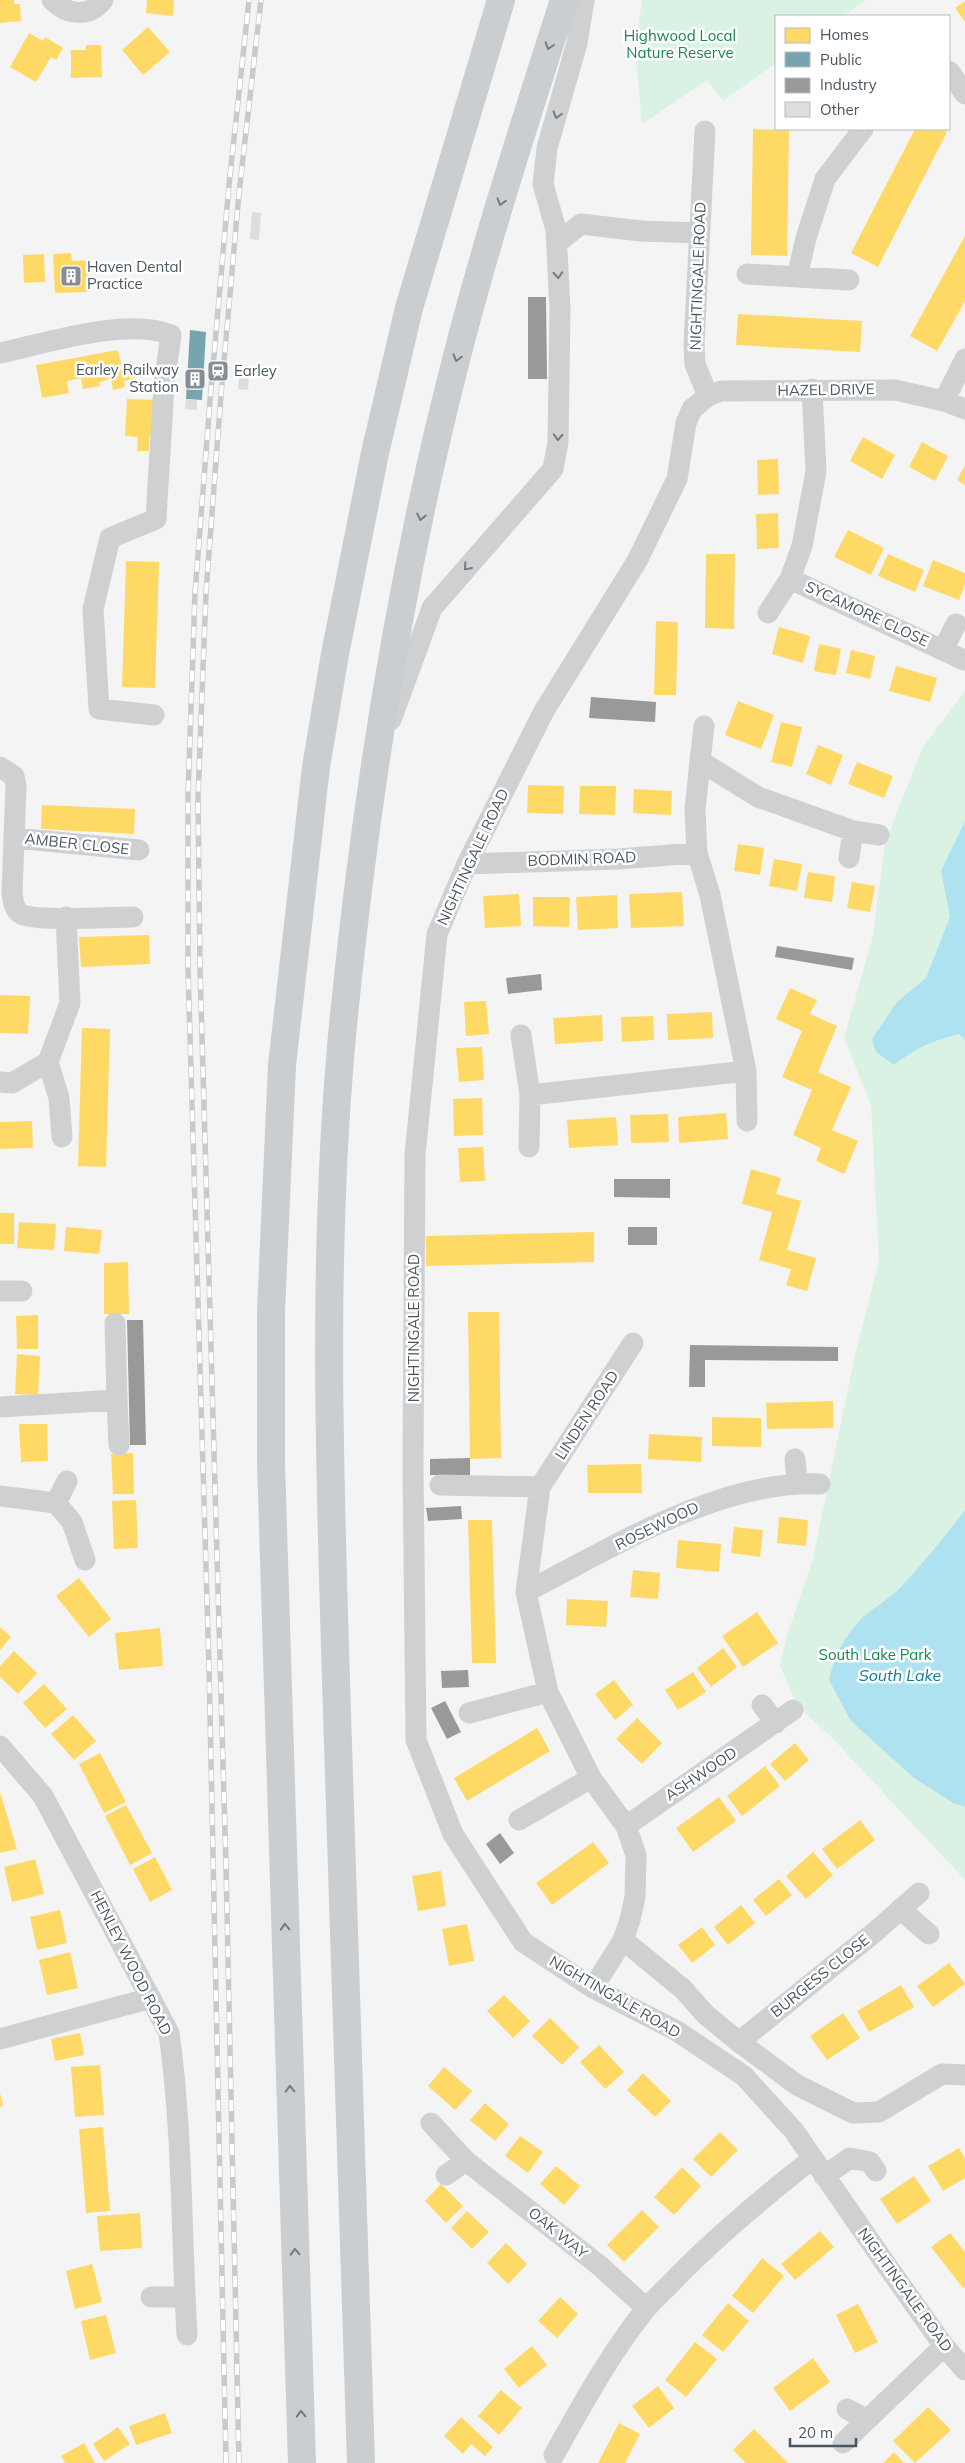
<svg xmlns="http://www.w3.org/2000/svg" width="965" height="2463" font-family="Mulish,sans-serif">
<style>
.green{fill:#d9f2e3}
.water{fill:#aee2f0}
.homes{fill:#ffd966}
.public{fill:#76a5af}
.industry{fill:#999}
.building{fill:#ddddde}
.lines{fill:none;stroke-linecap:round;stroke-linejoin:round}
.minor{stroke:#ced0d2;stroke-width:21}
.major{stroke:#caced1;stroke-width:28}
.rail-casing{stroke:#c9cacc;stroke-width:5.5}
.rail{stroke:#fff;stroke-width:4;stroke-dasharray:11;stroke-linecap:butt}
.oneway{stroke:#707a83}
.oneway2{stroke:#727b83}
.labels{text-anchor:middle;stroke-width:5;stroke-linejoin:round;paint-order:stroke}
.park-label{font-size:15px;fill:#17864f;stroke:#fff}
.poi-label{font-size:15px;fill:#4a5661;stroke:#fff;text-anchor:start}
.street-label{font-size:15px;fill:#4a5661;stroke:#fff}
.water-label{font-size:16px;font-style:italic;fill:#0c7c9b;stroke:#fff}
</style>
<rect width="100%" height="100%" fill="#f4f4f4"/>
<path class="green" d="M642 0H866L843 16H776V63L723 101 707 80 642 124 635 49Z
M965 691V1880L834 1740 798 1706 780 1666 787 1635 813 1559 855 1355 879 1261 871 1105 844 1038 873 936 885 843 922 749Z"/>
<path class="water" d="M965 821V1040L959 1034C933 1040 914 1049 894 1065L876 1052 872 1039 897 1002 926 978 950 917 941 871Z
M965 1510V1807L953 1803 914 1778 851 1721 829 1680C834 1656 845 1635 863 1617 874 1607 888 1600 899 1589 923 1564 944 1537 965 1510Z"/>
<path class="homes" d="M0 0H14V4H20L21 21 0 23Z
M147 0H174L173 16 146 13Z
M965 1V22L955 8Z
M148 27 170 52 143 75 122 50Z
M29 33 43 41 45 37 63 48 56 60 51 57 36 82 10 67Z
M86 45H101L102 77 71 78V50H86Z
M753 129 789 130 787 256 751 255Z
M915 129H941L947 132 878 267 851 253Z
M965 236V301L937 351 910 336Z
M71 253 72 261 88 260 90 292 55 293 53 254Z
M44 254 45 282 24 283 23 255Z
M738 314 862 321 860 352 736 345Z
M118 350 121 363 131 361 135 379 124 381 125 387 113 390 111 379 99 382 100 386 83 389 81 378 67 381 69 393 42 398 36 365Z
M127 399 156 400 155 438 149 437V451H137L138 437 125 436Z
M863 437 895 455 882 479 850 461Z
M922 442 948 456 935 481 909 467Z
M778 459 779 494 758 495 757 460Z
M965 465V485L957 480Z
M778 513 779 548 757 549 756 514Z
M848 530 884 548 871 575 834 557Z
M706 554H735L734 629 705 628Z
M888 554 924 570 915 592 878 576Z
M933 560 965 573V584L959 600 923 586Z
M126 561 159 562 155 688 122 687Z
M656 621 678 622 676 695H654Z
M779 627 810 636 803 663 772 654Z
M819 644 841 649 836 675 814 671Z
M851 650 875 656 870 679 846 673Z
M896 666 937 678 930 702 889 691Z
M738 701 774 715 761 749 725 735Z
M781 722 802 727 792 767 771 762Z
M818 745 843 755 831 785 806 774Z
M857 762 893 776 884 798 848 784Z
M528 785 564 786 563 814 527 813Z
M580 786H616L615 815 579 814Z
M634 789 672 791 671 815 633 813Z
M42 805 135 809 134 834 41 829Z
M738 844 764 848 760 875 734 871Z
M774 859 802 864 797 891 769 886Z
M808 872 835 876 832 902 804 898Z
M852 882 875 886 870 912 847 908Z
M682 892 684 926 631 928 629 894Z
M519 894 521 926 485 928 483 896Z
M617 895 618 928 578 930 576 897Z
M533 897H570L569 927 533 926Z
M149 935 150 964 81 967 79 937Z
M790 988 817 1000 810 1014 837 1026 818 1072 851 1087 832 1130 858 1141 844 1174 816 1161 821 1148 793 1135 812 1090 782 1077 802 1031 776 1019Z
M0 995 30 996 28 1034 0 1033Z
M486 1001 489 1034 466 1036 464 1002Z
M712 1012 713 1038 668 1040 667 1014Z
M602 1015 603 1041 555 1044 553 1018Z
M653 1016 654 1040 622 1042 621 1017Z
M82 1028 110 1029 106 1167 78 1166Z
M482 1047 484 1080 459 1082 456 1048Z
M482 1098 483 1135 454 1136 453 1099Z
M726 1113 728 1139 679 1143 678 1117Z
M668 1114 669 1142 631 1143 630 1115Z
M616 1117 618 1145 569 1148 567 1120Z
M32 1121 33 1148 0 1149V1122Z
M483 1147 485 1181 460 1182 458 1148Z
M751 1169 781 1178 776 1194 801 1201 787 1250 816 1258 807 1291 786 1285 791 1269 759 1260 772 1212 742 1204Z
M0 1213H14V1244H0Z
M19 1222 56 1224 54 1250 17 1248Z
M66 1227 102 1230 99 1254 64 1251Z
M594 1232V1262L426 1266V1236Z
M128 1262 129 1314H104V1263Z
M468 1312H499L501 1458 470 1459Z
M38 1315V1349H17L16 1316Z
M17 1354 40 1356 38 1395 15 1394Z
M833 1401V1428L767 1429 766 1403Z
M712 1417 761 1418V1447L712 1446Z
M19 1424H47L48 1461 21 1462Z
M649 1434 702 1437 701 1462 648 1459Z
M133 1453 134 1494H113L111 1454Z
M641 1464 642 1493H588L587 1465Z
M136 1500 138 1548 114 1549 112 1501Z
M779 1517 808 1520 806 1546 777 1543Z
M468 1520H492L496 1663H472Z
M734 1527 763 1530 760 1557 731 1553Z
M678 1540 721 1544 719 1572 676 1568Z
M633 1570 660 1573 658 1599 630 1597Z
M79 1578 111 1619 89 1637 56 1596Z
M567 1599 608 1601 606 1627 566 1625Z
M757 1612 778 1643 743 1667 722 1636Z
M0 1627 11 1637 0 1650Z
M160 1628 163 1666 119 1670 115 1633Z
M723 1648 737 1667 711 1687 697 1668Z
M14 1651 37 1673 18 1694 0 1677V1666Z
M693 1672 706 1692 678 1710 665 1690Z
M614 1680 633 1705 615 1720 595 1694Z
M44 1684 67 1709 45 1728 23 1703Z
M73 1715 96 1741 74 1760 51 1734Z
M637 1718 662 1743 642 1764 616 1739Z
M537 1728 550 1751 467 1801 454 1778Z
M795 1743 809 1760 785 1781 770 1764Z
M100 1753 126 1802 104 1813 79 1764Z
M765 1766 780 1786 742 1816 727 1796Z
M0 1792 17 1849 0 1853Z
M719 1797 736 1821 693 1852 676 1828Z
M126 1805 152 1853 130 1865 105 1816Z
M860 1820 875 1840 837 1869 822 1849Z
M593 1842 609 1863 552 1905 536 1883Z
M813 1852 833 1875 806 1899 786 1876Z
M155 1857 172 1890 150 1902 133 1869Z
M35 1859 44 1894 12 1902 4 1867Z
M441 1871 446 1906 418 1911 412 1876Z
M779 1879 792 1895 766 1916 753 1900Z
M741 1905 755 1923 728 1945 714 1927Z
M60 1910 67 1943 37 1950 30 1917Z
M467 1924 474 1961 449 1966 442 1929Z
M702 1927 715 1945 692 1963 678 1945Z
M70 1952 78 1988 47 1995 39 1960Z
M949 1963 965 1984 933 2007 917 1986Z
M901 1985 914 2007 869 2032 857 2011Z
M504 1995 530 2021 513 2038 487 2011Z
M843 2013 860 2038 827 2060 810 2036Z
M550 2018 579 2047 562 2065 532 2036Z
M80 2033 84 2055 55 2061 51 2039Z
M599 2045 624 2072 605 2089 580 2062Z
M100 2065 104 2115 75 2117 71 2067Z
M444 2067 472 2091 455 2110 428 2086Z
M643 2073 671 2101 655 2117 627 2090Z
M0 2093 3 2106 0 2107Z
M485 2103 509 2124 495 2141 470 2120Z
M103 2127 110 2211 86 2213 79 2129Z
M720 2132 738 2150 711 2177 693 2159Z
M520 2136 543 2152 528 2173 505 2156Z
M959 2148 965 2159V2178L943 2191 928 2166Z
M556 2166 580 2186 564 2205 540 2184Z
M682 2167 701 2186 674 2215 654 2197Z
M914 2176 931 2201 897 2224 880 2199Z
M441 2184 463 2206 446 2223 425 2201Z
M642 2210 659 2227 624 2262 607 2245Z
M467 2211 489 2232 472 2249 451 2228Z
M140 2213 142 2248 100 2251 97 2216Z
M820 2231 834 2247 795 2280 781 2264Z
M950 2233 965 2252V2287L963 2288 931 2247Z
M506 2243 527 2264 508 2284 487 2263Z
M762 2258 784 2276 753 2313 732 2296Z
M92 2264 102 2302 75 2309 66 2271Z
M560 2297 578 2314 557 2338 538 2321Z
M728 2303 749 2321 723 2352 702 2335Z
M858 2304 878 2342 855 2353 836 2315Z
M106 2315 116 2353 90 2360 81 2321Z
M695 2342 717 2359 686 2397 665 2380Z
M532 2346 547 2365 519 2388 504 2369Z
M813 2358 830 2382 790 2411 773 2388Z
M658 2386 674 2408 649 2428 632 2406Z
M501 2390 522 2408 499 2435 478 2416Z
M928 2407 951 2430 915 2463 893 2441Z
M165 2413 172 2433 136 2445 129 2426Z
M461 2417 493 2447 485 2456 471 2444 463 2454 444 2436Z
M619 2423 640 2434 627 2459 625 2463H598Z
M118 2427 130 2444 104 2461 93 2444Z
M754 2429 788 2463H746L733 2450Z
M84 2443 95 2463H65L61 2456Z
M894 2452 904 2463H883Z"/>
<path class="public" d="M190 330 206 332 202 400 186 399Z"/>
<path class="industry" d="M528 297H546L547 379H528Z
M591 697 656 702 655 722 589 718Z
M777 946 854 958 852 970 775 957Z
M541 974 542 990 508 994 506 978Z
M614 1179H670V1198L614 1197Z
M628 1227H657V1245H628Z
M127 1320H143L146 1445H130Z
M690 1345 838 1347V1361L705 1360V1387H689Z
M470 1458V1475H430V1459Z
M461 1506 462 1519 428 1521 426 1508Z
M468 1670 469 1687 442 1688 441 1671Z
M445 1701 461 1732 447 1739 431 1708Z
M500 1833 514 1853 500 1864 486 1844Z"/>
<path class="building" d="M252 212 261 213 259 240 250 239Z
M240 364 250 365 248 390 238 389Z
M186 399 197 400V410L185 409Z"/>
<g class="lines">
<path class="minor" d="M52 0C67 15 89 18 103 0
M949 71 965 94
M705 131 694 344 695 364 708 396
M557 243 581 224 641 231 699 233
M747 274 849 280
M797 277 806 238 825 179 863 129
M0 353C47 343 127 317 171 335L164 385 156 519 110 538 93 609 99 709 154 715
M944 401 965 359
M965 409 944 401 895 390 721 391 708 396 692 409 686 423 677 479 637 561 544 711 467 864 437 934 415 1155 413 1465 416 1740 453 1834 523 1942 593 1988 677 2031 744 2076 794 2131 885 2263 944 2346 965 2370
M790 579 964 660
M768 613 790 579 802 546 816 471 812 389
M943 650 956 624
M391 720 432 608 553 469 558 442 560 310 556 230 543 184 547 148 577 43 584 0
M700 761 704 726
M0 767 14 776 16 785 12 893C13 901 14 910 21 914 36 922 112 917 133 917
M15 838 139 850
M697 853 695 810 700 761 758 797 853 831 879 835
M849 858 853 831
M467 864 618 859 697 853 710 895 746 1071 747 1121
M521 1035 530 1095 746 1071
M48 1062 59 1098 62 1137
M0 1082 12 1083 48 1062 70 1003 66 917
M529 1147 530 1095
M0 1291H22
M115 1323 117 1400
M0 1407 117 1400 119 1445
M795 1459 797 1483
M440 1485 540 1487
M0 1496 56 1503 72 1522 85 1560
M56 1503 67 1481
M526 1592C611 1548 721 1479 820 1484
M762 1705 776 1723
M469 1713 548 1692
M0 1746 43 1796 169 2033C183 2133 181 2234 187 2335
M519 1820 591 1778
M626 1826 793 1710
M900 1909 929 1934
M623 1940 683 1989 706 2015 739 2042 876 1931 919 1893
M593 1988 623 1940 630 1920 635 1897 636 1855 626 1826 591 1778 548 1692 526 1592 540 1487 633 1343
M0 2039 151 1998
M739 2042 797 2085 853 2113 879 2112 942 2074 965 2075
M431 2123 466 2161
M446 2175 466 2161 600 2266 646 2308
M824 2176 850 2158 870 2162 876 2171
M151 2297H185
M847 2409 867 2420
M843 2443 944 2346
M554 2455C582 2405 609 2355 645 2310 655 2298 667 2288 677 2277 719 2234 765 2196 812 2159"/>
<path class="major" d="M302 2463 271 1462V1311L282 1065 316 767 335 654 375 453 409 308 501 0
M361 2463C351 2213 344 1963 337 1713 330 1483 321 1254 343 1025 365 802 400 577 456 360 487 238 526 119 564 0"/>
<g class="rail-casing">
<path id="rail" d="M226 2463 209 1667 188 969V796L195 593 210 401 229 185 249 0
M239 2463 226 1866 200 968 198 798 206 592 221 395 239 193 261 0"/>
</g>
<use href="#rail" class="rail"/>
</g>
<defs><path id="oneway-chevron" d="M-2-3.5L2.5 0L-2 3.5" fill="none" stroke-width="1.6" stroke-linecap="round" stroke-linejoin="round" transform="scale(1.25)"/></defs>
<g class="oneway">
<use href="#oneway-chevron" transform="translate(549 46) rotate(108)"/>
<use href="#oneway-chevron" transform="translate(501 202) rotate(106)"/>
<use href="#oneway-chevron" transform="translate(457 358) rotate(105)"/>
<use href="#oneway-chevron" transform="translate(421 517) rotate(102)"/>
<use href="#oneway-chevron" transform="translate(285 1927) rotate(-92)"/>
<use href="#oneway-chevron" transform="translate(290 2089) rotate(-92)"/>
<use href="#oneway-chevron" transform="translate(295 2252) rotate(-92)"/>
<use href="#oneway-chevron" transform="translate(301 2414) rotate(-92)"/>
</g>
<g class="oneway2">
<use href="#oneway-chevron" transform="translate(557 115) rotate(106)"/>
<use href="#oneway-chevron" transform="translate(558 275) rotate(87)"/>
<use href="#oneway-chevron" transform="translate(558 437) rotate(93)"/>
<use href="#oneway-chevron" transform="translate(467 567) rotate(131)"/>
</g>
<defs>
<g id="building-square" transform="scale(1.125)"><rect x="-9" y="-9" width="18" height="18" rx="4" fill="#868d94" stroke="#fff"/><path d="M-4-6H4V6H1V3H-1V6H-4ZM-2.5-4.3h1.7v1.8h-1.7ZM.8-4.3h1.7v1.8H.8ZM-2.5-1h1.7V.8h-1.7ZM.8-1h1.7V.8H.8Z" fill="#fff"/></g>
<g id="station-square" transform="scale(1.125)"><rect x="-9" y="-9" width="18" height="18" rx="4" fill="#868d94" stroke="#fff"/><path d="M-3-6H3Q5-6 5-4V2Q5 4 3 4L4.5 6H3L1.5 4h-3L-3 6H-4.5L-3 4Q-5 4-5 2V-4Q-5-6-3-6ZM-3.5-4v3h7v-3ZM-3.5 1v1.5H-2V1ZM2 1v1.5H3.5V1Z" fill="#fff"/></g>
</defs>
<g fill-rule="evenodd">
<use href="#building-square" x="71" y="276"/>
<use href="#station-square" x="218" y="371"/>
<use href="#building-square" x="195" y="379"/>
</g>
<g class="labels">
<g class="park-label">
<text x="680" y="41">Highwood Local<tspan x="680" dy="17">Nature Reserve</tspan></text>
<text x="875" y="1660">South Lake Park</text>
</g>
<g class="poi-label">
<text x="87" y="272">Haven Dental<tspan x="87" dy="17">Practice</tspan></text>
<text x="179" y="375" text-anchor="end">Earley Railway<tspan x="179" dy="17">Station</tspan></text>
<text x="234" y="376">Earley</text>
</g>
<g class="street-label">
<text transform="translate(698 276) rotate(-88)" y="5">NIGHTINGALE ROAD</text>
<text transform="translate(826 390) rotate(-1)" y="5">HAZEL DRIVE</text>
<text transform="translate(867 614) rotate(25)" y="5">SYCAMORE CLOSE</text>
<text transform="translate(77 844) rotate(6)" y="5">AMBER CLOSE</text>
<text transform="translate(473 857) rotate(-65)" y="5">NIGHTINGALE ROAD</text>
<text transform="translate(582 859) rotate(-2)" y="5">BODMIN ROAD</text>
<text transform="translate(414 1328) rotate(-90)" y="5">NIGHTINGALE ROAD</text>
<text transform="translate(587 1415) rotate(-57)" y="5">LINDEN ROAD</text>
<text transform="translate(657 1526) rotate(-26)" y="5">ROSEWOOD</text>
<text transform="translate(701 1774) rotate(-34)" y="5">ASHWOOD</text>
<text transform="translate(131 1963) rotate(63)" y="5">HENLEY WOOD ROAD</text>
<text transform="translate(820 1976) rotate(-39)" y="5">BURGESS CLOSE</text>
<text transform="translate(615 1997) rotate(30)" y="5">NIGHTINGALE ROAD</text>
<text transform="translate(558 2233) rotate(39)" y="5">OAK WAY</text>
<text transform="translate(905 2290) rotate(54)" y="5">NIGHTINGALE ROAD</text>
</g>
<g class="water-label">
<text x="900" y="1681">South Lake</text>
</g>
</g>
<rect x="775" y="15" width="175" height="115" fill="#ffffff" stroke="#b7bbc0"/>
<rect x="785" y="28" width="25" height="15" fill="#ffd966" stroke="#b7bbc0"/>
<text x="820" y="40" font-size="15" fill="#4a5661">Homes</text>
<rect x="785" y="52" width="25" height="15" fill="#76a5af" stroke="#b7bbc0"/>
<text x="820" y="65" font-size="15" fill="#4a5661">Public</text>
<rect x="785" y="78" width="25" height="15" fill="#999999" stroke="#b7bbc0"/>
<text x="820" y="90" font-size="15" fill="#4a5661">Industry</text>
<rect x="785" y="102" width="25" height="15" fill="#ddddde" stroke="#b7bbc0"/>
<text x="820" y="115" font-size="15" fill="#4a5661">Other</text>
<path d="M790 2438v8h66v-8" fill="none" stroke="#4a5661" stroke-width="2.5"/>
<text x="798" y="2438" font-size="15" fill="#4a5661" stroke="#ffffff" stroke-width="4" paint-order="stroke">20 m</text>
</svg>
